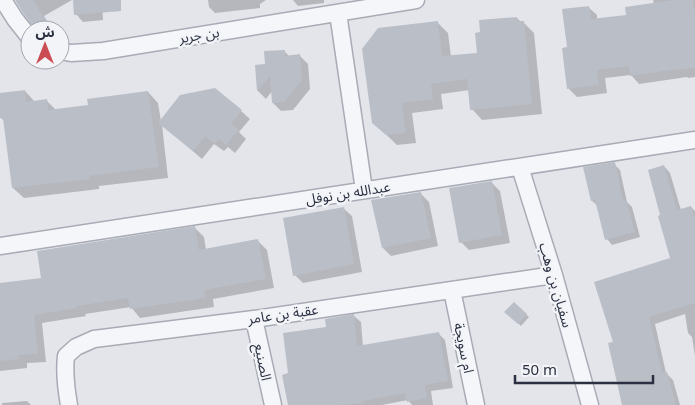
<svg xmlns="http://www.w3.org/2000/svg" width="695" height="405" font-family="'Noto Sans','Noto Sans Arabic',sans-serif">
<style>
.shadow{fill:#0003}
.building{fill:#babec7}
.lines{fill:none;stroke-linecap:round;stroke-linejoin:round}
.street-casing{stroke:#a8abb5;stroke-width:19}
.street{stroke:#f5f6f9;stroke-width:16}
.labels{text-anchor:middle;stroke-width:5;stroke-linejoin:round;paint-order:stroke}
.street-label{font-size:14px;fill:#2b3142;stroke:#f2f4f8}
</style>
<rect width="100%" height="100%" fill="#e3e5eb"/>
<path class="shadow" d="M16 0H72L44 16 52 30H38Z
M75 0H102L103 20 83 22 76 14Z
M208 0H266L260 4V8L215 13 209 7Z
M293 0H324V3L298 6Z
M653 0H695V77L688 78 687 77 639 84 631 75 605 78 607 93 577 97 569 89 568 48 588 7 597 15V19L628 16 654 4Z
M517 18 521 22H523L534 33 542 114 482 120 472 109 470 90 441 94 443 109 412 113 416 143 397 145 373 122 437 22 448 33 451 57 479 54Z
M284 51 290 57 300 56 308 64 310 89 293 110 281 111 273 103 272 91 266 99 258 91 256 66 266 65Z
M215 90 241 111 250 119 239 132 246 139 235 153 228 147 224 151 214 144 202 159 162 125 168 178 99 186V189L24 198 13 188 5 122 1 118 0 94 25 91 35 102 46 100 56 110 89 106 148 92 158 103 161 121Z
M614 164 620 170 627 202 632 207 640 237 612 245 607 239 598 206 592 201Z
M664 166 670 173 681 210 691 207 695 211V356L692 337 688 333 685 314 655 324 666 373 673 380 680 405H624L615 343 672 259 662 216Z
M491 182 500 191 510 243 469 250 461 242Z
M420 193 429 202 438 246 391 256 383 248Z
M343 208 352 216 362 272 303 283 295 275Z
M195 228 204 237 206 250 258 241 267 250 274 288 213 299 214 307 140 318 131 307 85 314 86 316 42 323 46 362 27 363V368L0 371V284L43 279Z
M514 303 529 317 521 326 506 312Z
M354 316 361 322 363 347 439 334 445 340 453 388 431 391 433 405H412L408 400 382 405H288L290 374 327 328Z
M27 401 31 405H2V403Z"/>
<path class="building" d="M15 0H33L47 22 35 29 23 13Z
M73 0H121V11L74 15Z
M674 0H693L695 14V68L678 70V69L630 76 629 66 597 70 599 85 567 89 562 48 567 47 562 9 589 6 591 19 626 15 625 7Z
M517 17V21H524L532 104 470 110 467 79 431 84 433 99 402 103 406 133 386 135 372 123 362 49 378 28 438 21 442 56 477 53 475 33 480 32 479 20Z
M285 50V56L300 54 302 80 284 102 272 103 270 76 257 91 255 65 265 64 264 51Z
M215 88 242 110 231 124 239 130 226 145 219 139 215 144 205 136 193 151 158 123 180 95Z
M25 90 26 102 47 99 48 110 88 105 87 99 148 91 159 167 89 176 90 179 12 188 3 118H0V93Z
M615 162 623 201 626 200 635 232 605 240 595 200 591 201 583 167Z
M664 165 677 210 691 206 695 218V303L649 317 662 373 667 372 676 405H622L608 343 613 342 594 282 670 258 658 216 660 215 648 170Z
M492 181 502 235 459 243 449 188Z
M421 192 431 238 382 248 371 200Z
M344 207 354 264 293 276 283 218Z
M195 226 199 250 258 239 266 279 204 290 206 298 130 309 128 298 77 306V308L34 315 38 354 18 355 19 359 0 361V283L41 278 37 251Z
M514 302 527 314 518 324 504 312Z
M354 314 357 346 439 332 448 381 425 385 427 398 407 402 405 393 363 401V403L339 405H288L282 375 288 373 283 333 326 327 325 319Z"/>
<g class="lines">
<g class="street-casing">
<path id="street" d="M3 0 15 19 30 38
M338 13 364 190
M60 51 71 53 103 51 416 0
M520 167 554 275 590 405
M0 246 695 140
M452 290 476 405
M254 319 273 405
M69 405C66 388 64 373 66 356L76 347 94 339 254 319 554 275"/>
</g>
<use href="#street" class="street"/>
</g>
<g class="labels">
<g class="street-label">
<text transform="translate(199 35) rotate(-9)" y="5">بن جرير</text>
<text transform="translate(348 193) rotate(-9)" y="5">عبدالله بن نوفل</text>
<text transform="translate(556 285) rotate(74)" y="5">سفيان بن وهب</text>
<text transform="translate(283 314) rotate(-8)" y="5">عقبة بن عامر</text>
<text transform="translate(464 348) rotate(78)" y="5">ام سويجة</text>
<text transform="translate(263 362) rotate(78)" y="5">الصنيع</text>
</g>
</g>
<g transform="translate(45 45)"><circle r="24" fill="#f2f4f8" stroke="#a2a6af"/>
<path d="M0-4L9 19L0 12L-9 19Z" fill="#cc4c53"/>
<text y="-8" font-size="14" font-weight="bold" text-anchor="middle" fill="#2b3142">ش</text>
</g>
<path d="M515 375v8h138v-8" fill="none" stroke="#2b3142" stroke-width="2.5"/>
<text x="522" y="375" font-size="15" fill="#2b3142" stroke="#f2f4f8" stroke-width="4" paint-order="stroke">50 m</text>
</svg>
